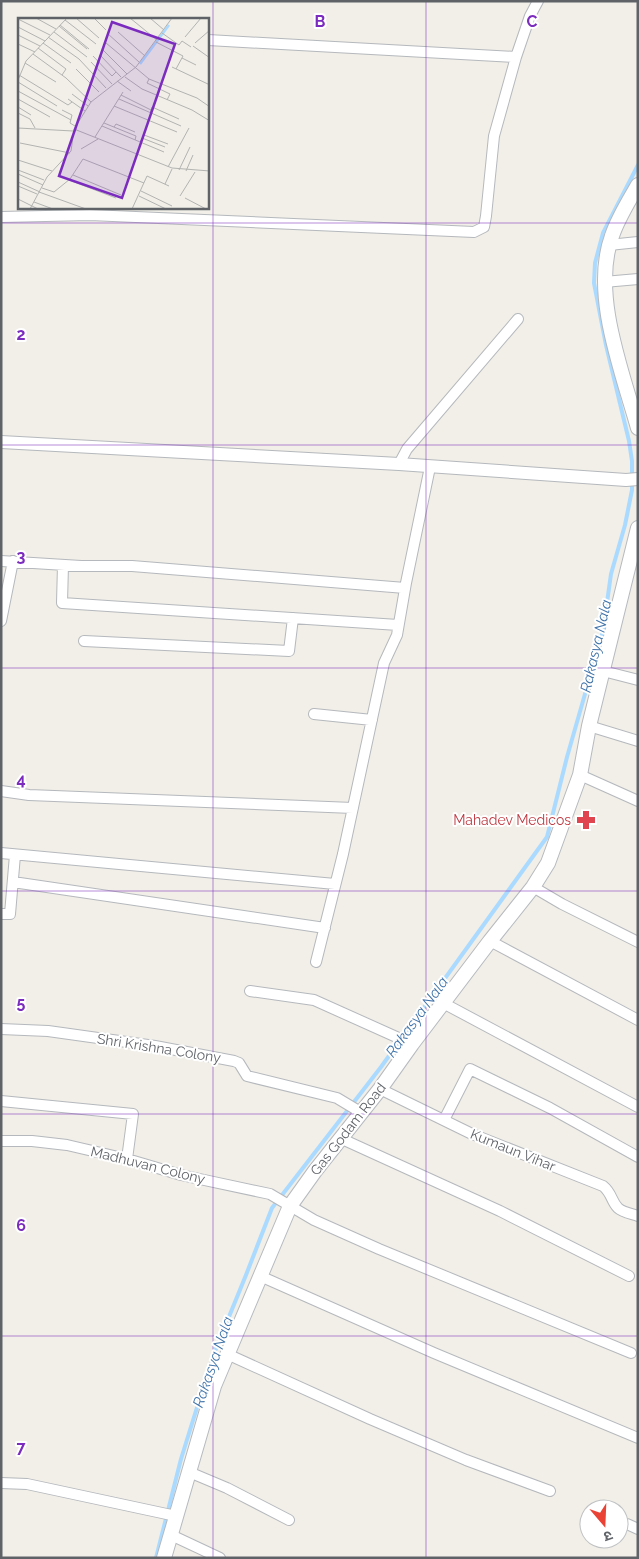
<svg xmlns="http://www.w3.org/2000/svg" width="639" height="1559" font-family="Raleway,'Noto Sans Devanagari',sans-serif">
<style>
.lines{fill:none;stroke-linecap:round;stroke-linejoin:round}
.stream{stroke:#aadaff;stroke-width:4}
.minor-casing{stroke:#b5b8bc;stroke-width:12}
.tertiary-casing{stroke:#b5b8bc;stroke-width:14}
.secondary-casing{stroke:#b6babf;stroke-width:16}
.minor{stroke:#fff;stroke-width:10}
.tertiary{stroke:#fff;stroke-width:12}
.secondary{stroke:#fff;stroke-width:14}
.grid{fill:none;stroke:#7b2cbf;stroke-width:1;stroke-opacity:0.55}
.labels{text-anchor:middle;stroke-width:4;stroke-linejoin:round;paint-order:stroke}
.health-label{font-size:14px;fill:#be3a42;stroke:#fff;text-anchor:end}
.street-label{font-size:14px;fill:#5f6368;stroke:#fff}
.water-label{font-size:15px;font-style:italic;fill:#4174aa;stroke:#fff}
.inset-river{fill:none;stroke:#aadaff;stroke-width:2.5}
.inset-road{fill:none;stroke:#b3b3b1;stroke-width:1}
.view{fill:#7b2cbf;fill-opacity:0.15;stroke:#7b2cbf;stroke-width:2.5}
.inset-edge{fill:none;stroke:#5f6368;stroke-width:2.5}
.grid-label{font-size:16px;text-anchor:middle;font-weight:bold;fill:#7b2cbf;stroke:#fff;stroke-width:4;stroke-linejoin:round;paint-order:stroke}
</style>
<rect width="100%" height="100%" fill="#f1efe8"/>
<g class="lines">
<path class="stream" d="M156 1558 181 1459 213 1356 246 1275 272 1208 381 1067 547 837 567 757 603 631 611 574 625 525 632 490V461L629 441 606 345 594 283 595 263 603 233 638 165"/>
<g class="minor-casing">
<path id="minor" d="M208 40 516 57
M1 217 90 215 474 232 484 227 486 216 494 136 516 57 530 16 538 1
M609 245 638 242
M604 282 638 279
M399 464 407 449 518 319
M1 561 81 566H132L405 588
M63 565 62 603 398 625
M1 621 13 561
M84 641 289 651 293 618
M603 671 638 680
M314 714 372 720
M589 726 638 741
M580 775 638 801
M1 791 29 795 353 808
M1 853 335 884
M13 882 325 928
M533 887 562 904 638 942
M1 914H10L15 855
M490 941 638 1020
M316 962 343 854 384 663 397 635 406 583 430 467
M250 991 314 1000 412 1044
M443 1003 638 1107
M1 1029 48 1031 155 1046 234 1061 239 1063 247 1076 337 1098 362 1113
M380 1089 472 1134 603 1186C612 1193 611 1201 618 1208 622 1212 632 1214 638 1216
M1 1101 133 1114 127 1159
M444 1120 470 1069 550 1108 638 1157
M342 1139 500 1211 629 1276
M1 1141H32L67 1145 127 1159 181 1175 270 1194 314 1220 379 1249 631 1353
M260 1276 434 1353 638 1438
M227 1354 370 1419 466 1460 550 1491
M189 1472 227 1488 289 1520
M1 1483 27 1484 176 1516
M627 1524 638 1529
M171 1535 220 1558"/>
</g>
<g class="tertiary-casing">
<path id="tertiary" d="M1 442 399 464 626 480 638 479"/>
</g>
<g class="secondary-casing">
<path id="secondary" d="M638 185C629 201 618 218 612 236 591 293 622 371 638 428
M164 1558 214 1386 290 1206 315 1171 380 1089 412 1044 490 941 533 887 548 863 580 775 589 726 638 528"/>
</g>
<use href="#minor" class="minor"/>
<use href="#tertiary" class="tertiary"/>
<use href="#secondary" class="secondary"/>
</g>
<path class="grid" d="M213 1V1558M426 1V1558M1 223H638M1 445H638M1 668H638M1 891H638M1 1114H638M1 1336H638"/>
<defs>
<g id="pharmacy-bare" transform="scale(1.5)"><path d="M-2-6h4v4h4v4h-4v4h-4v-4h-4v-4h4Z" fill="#e0444e" stroke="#fff" stroke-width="2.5" paint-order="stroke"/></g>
</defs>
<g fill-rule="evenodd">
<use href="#pharmacy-bare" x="586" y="820"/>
</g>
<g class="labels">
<g class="health-label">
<text x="571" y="825">Mahadev Medicos</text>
</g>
<g class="street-label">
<text transform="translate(159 1048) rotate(9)" y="5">Shri Krishna Colony</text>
<text transform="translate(348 1129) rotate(-52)" y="5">Gas Godam Road</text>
<text transform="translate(513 1150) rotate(22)" y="5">Kumaun Vihar</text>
<text transform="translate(148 1165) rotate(14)" y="5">Madhuvan Colony</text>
</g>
<g class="water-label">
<text transform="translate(596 646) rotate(-77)" y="5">Rakasya Nala</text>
<text transform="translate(417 1017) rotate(-54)" y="5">Rakasya Nala</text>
<text transform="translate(213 1362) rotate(-71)" y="5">Rakasya Nala</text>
</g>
</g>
<g transform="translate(18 18)">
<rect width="191" height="191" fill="#f1efe8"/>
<path class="inset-river" d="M122 46 151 7"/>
<path class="inset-road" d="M18 0 38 11M58 0 81 20M76 0 88 12M112 0 139 22M132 0 146 12M0 1 32 17M47 2 78 26M42 7 71 31M41 8 69 31M0 9 27 23M36 14 69 39M100 14 127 38M89 15 121 44M144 15 161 27 164 23 173 29M0 17 22 28M30 19 61 41 88 70M167 19 183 0M138 24 165 38 158 51M25 25 53 45M88 25 131 61 179 80 192 89M177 25 192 12M0 26 17 34M175 28 192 40M20 30 48 51 44 57M85 32 109 56M15 36 48 60 73 84M82 37 103 59M75 38 94 58 98 54M164 40 178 47M73 44 94 66M7 45 38 64M154 49 192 67M58 51 81 74M1 57 50 87 54 84M107 59 124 71 174 92 192 103M131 61 129 65 152 76 149 82M0 62 8 43 49 0M99 63 113 73M0 64 39 88M0 73 53 102M54 76 70 88M103 77 133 92M0 81 32 99M50 81 67 93M101 81 163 108M96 88 159 114M0 89 13 97M44 92 54 97 52 105 57 108M0 95 12 101 17 110M132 95 134 89 161 101M86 105 118 118 117 122M84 108 146 134M96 109 98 106 117 114M0 110 55 113M56 111 154 150 192 153M77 119 105 74M124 120 147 129M122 124 126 117 150 126M2 125 52 135M63 131 80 121M0 142 34 153M150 149 171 110M0 152 26 162M161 152 172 129M168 153 175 137M0 156 25 167M55 157 103 177M51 162 98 180M0 164 22 174M147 166 154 151M0 168 19 176M24 170 36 174 52 161 65 141 126 165M123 173 154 188M21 174 68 191M121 178 148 191M162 178 177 154M167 180 188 191M0 181 20 191M16 184 35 191M12 191 29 159 53 133 56 111 73 84 118 49 154 0M114 191 129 158 151 168"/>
<path class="view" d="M94 4 157 26 104 180 41 158Z"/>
<rect width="191" height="191" class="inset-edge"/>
</g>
<g class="grid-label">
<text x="320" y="27">B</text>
<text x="532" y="27">C</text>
<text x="21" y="340">2</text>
<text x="21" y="562">3</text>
<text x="21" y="785">4</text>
<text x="21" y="1008">5</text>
<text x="21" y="1231">6</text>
<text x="21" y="1453">7</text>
</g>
<rect width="639" height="1559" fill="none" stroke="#5f6368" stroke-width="5"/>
<g transform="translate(604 1524) rotate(161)"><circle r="24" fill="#ffffff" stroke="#bfc1c3"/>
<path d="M0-4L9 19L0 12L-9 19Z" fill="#ea4335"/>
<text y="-8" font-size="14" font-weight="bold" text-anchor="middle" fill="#5f6368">उ</text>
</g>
</svg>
